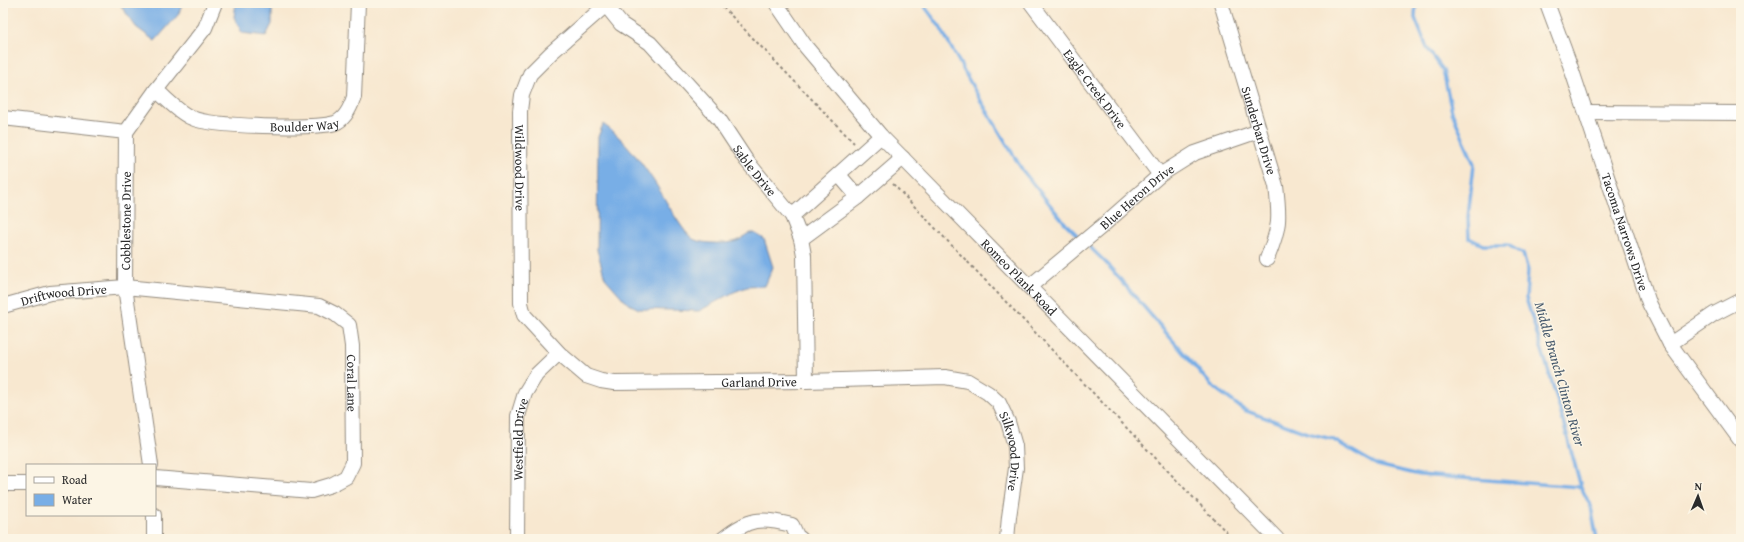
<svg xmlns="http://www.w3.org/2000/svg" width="1744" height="542" font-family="'Gentium Book Plus',serif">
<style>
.water{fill:#78aee6;stroke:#526c88}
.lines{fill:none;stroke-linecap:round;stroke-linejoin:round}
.stream{stroke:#78aee6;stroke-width:3.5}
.minor-casing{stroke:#928a7e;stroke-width:16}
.path{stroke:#928a7e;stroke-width:2;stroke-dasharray:3 3;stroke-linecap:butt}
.minor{stroke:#fff;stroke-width:14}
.labels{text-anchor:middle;stroke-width:3;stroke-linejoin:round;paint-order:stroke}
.street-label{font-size:13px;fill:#2b2b2b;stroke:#fcf5e5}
.water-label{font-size:14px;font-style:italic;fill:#46596c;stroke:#fcf5e5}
</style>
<rect width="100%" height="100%" fill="#fcf5e5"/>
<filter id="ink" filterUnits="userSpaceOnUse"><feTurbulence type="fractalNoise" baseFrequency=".025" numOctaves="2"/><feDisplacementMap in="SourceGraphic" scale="8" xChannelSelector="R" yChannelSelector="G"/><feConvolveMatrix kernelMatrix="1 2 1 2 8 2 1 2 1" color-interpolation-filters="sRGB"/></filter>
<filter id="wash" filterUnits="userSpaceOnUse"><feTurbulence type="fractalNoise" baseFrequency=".012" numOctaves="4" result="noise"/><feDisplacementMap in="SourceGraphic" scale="16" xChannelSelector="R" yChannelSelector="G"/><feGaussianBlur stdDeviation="0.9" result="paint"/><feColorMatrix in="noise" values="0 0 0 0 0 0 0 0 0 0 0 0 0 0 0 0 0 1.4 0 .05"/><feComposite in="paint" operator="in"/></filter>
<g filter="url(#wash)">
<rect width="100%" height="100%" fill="#f8e8d0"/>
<path class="water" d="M119 3H183L178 15 155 41 136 27Z
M236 3H272V24L266 36 242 33 234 17Z
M603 124C625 139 643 164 657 186 664 197 684 236 695 240 703 244 729 244 737 241 743 239 746 232 753 233 757 234 761 237 764 239L773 267 765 286 747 287 734 292 699 311 639 309 627 303 605 278 597 250 598 137Z"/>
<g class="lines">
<path class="stream" d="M922 3 940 27 975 91 1023 171 1064 222 1081 239
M1416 3 1415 18 1427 48 1443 70 1452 112 1474 164 1468 218 1469 238 1483 245H1508L1523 254 1528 270 1526 298 1557 399 1581 487 1591 507 1597 539
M1086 243 1107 264 1211 385 1244 410 1307 433 1332 439 1377 465 1420 475 1581 487"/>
</g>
</g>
<g filter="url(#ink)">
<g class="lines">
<g class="minor-casing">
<g id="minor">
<path id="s1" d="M604 3 621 24 650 43 719 119 746 160 792 216 801 239 804 255 806 381"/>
<path id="s2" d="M776 3 806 47 881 136 1277 539"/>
<path id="s3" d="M1031 3 1160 175"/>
<path id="s4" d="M1221 3 1276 186C1280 219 1280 227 1267 259"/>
<path id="s5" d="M1547 3 1570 65 1649 303 1670 344 1741 441"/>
<path id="s6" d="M606 5 551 53 530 74 522 95 520 111 521 303 524 315 559 353 586 376 601 381 614 383 806 381 945 377 968 381 988 393 999 403 1008 422 1015 446 1016 468 1009 517 1007 539"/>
<path id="s7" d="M156 90C167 99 179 113 192 118 212 127 314 129 335 123 346 119 351 106 354 97L358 3"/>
<path d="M1586 112 1741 113"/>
<path d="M3 118 126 132"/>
<path d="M839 175 858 197"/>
<path d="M792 216 881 136"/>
<path d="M801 239 858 197 903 158"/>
<path id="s8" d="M1029 287 1101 227 1160 175 1195 153 1259 131"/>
<path id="s9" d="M3 306 50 293 125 287 319 306 335 314 349 325 352 346 353 463 346 477 331 485 311 491 155 478"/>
<path d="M1670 344 1714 314 1741 300"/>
<path id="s10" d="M151 465 125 287 126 132 156 90 205 28 215 3"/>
<path d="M3 484H27"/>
<path d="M154 515V539"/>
<path id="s11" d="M517 539 518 416 525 393 536 375 559 353"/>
<path d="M723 539C749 518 760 517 792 525L797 536 801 539"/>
</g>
</g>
<path class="path" d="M719 3 854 143
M893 184 1233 539"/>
<use href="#minor" class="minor"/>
</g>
</g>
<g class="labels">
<g class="street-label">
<text dy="5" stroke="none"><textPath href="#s3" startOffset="107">Eagle Creek Drive</textPath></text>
<text dy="5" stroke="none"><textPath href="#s7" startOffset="159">Boulder Way</textPath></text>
<text dy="5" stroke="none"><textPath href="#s4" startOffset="133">Sunderban Drive</textPath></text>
<text dy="5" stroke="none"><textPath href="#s6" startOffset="198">Wildwood Drive</textPath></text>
<text dy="5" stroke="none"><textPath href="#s1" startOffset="227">Sable Drive</textPath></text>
<text dy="5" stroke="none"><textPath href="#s8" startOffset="141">Blue Heron Drive</textPath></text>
<text dy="5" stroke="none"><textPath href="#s10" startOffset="246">Cobblestone Drive</textPath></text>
<text dy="5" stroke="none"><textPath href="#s5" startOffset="242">Tacoma Narrows Drive</textPath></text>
<text dy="5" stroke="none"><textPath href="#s2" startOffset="367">Romeo Plank Road</textPath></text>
<text dy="5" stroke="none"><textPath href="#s9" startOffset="62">Driftwood Drive</textPath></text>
<text dy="5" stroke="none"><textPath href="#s6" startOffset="607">Garland Drive</textPath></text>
<text dy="5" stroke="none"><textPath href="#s9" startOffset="413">Coral Lane</textPath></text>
<text dy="5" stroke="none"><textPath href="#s11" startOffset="100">Westfield Drive</textPath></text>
<text dy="5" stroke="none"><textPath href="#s6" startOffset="905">Silkwood Drive</textPath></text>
</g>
<g class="water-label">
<text transform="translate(1560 374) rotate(74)" y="5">Middle Branch Clinton River</text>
</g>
</g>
<rect width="1744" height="542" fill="none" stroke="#fcf5e5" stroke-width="16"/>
<rect x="26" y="464" width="130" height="52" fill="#fcf5e5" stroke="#a8a49b"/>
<rect x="34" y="477" width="20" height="6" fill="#ffffff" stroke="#a8a49b"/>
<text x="62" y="484" font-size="12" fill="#2b2b2b">Road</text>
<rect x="34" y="494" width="20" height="12" fill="#78aee6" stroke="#a8a49b"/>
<text x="62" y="504" font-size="12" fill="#2b2b2b">Water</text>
<g transform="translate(1698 496) rotate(2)" stroke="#fcf5e5" stroke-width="3" paint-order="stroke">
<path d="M0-3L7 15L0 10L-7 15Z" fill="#2b2b2b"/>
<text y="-6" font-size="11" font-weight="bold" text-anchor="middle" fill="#2b2b2b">N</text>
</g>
</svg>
